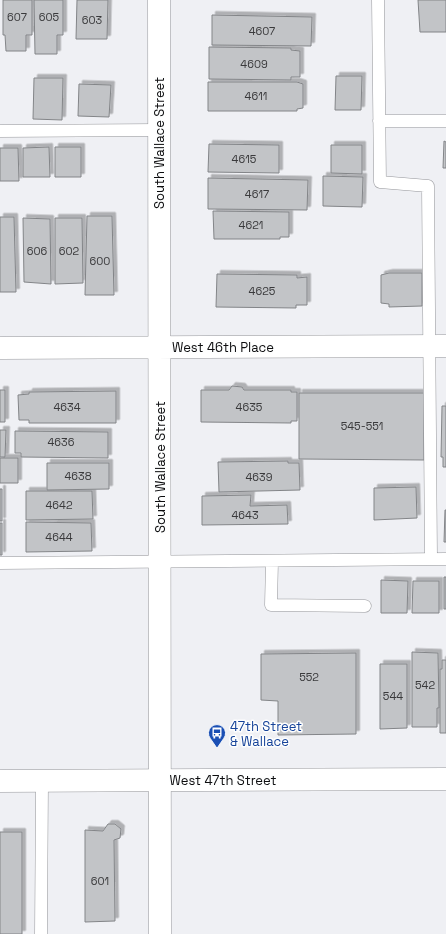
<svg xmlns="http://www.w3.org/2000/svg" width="446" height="934" font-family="'Space Grotesk',sans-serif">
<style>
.building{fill:#c2c4c7;stroke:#838588;filter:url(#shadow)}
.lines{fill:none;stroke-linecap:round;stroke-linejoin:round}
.service-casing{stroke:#95969a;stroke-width:13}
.minor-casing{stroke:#95969a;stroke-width:23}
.secondary-casing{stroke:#95969a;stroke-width:23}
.service{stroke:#fff;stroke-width:12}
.minor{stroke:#fff;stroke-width:22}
.secondary{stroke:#fff;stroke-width:22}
.labels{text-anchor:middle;stroke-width:3;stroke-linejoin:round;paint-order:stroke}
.number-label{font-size:11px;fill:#3a3a3c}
.street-label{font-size:13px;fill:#0c0c0e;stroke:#fdfefe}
.transit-label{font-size:13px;fill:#164399;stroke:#fdfefe;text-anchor:start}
</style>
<defs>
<filter id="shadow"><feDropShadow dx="3.5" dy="-3.5" stdDeviation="0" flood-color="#0004"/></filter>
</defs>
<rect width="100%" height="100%" fill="#eff0f4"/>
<path class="building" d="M3 0H32V35H26V51H6L5 35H3Z
M34 0H63V35H57V54H35Z
M77 0H108L107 39H76Z
M418 0H446V32H420Z
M212 15 312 17 311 46 212 45Z
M209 47 291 48V50L300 51V77H291V80L209 79Z
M336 76H362L361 110H335Z
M34 78H63L62 120 33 119Z
M208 82H297L303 84V108L297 109V111H208Z
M79 84 111 85 109 117 78 116Z
M444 141 446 142V168H443Z
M209 144 279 145V173L208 172Z
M331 145H362V174L331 173Z
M49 147 50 177H23V148Z
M55 147H81V177H55Z
M0 148H18L19 181H0Z
M323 176 363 177 362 207 323 206Z
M208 178 308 180 307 210 208 209Z
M213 211 289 212V237H280V239H214Z
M87 216H112L114 295H85Z
M0 217H14L16 292H0Z
M23 218 50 219 51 284 24 282Z
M55 218H82L83 283 55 284Z
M389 273H422V306L389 307V304L381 303V275Z
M217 274 297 275V278L307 277V305H296V308L216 307Z
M232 386 242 387 244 390H291V392H297V421H291V423L201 422V390H229Z
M0 390H5V422H0Z
M116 391V423H29V420H19L18 395 29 394V392Z
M299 393H424V460L299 459Z
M442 406H446V467H443V457H441Z
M0 430H6L5 457H0Z
M15 431 108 432V458L21 457V453H15Z
M0 458H18V483H0Z
M288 461V463H299L300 490 219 492 218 462Z
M47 463H109V489L47 490Z
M416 487 417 518 374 520V488Z
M0 489H2V521H0Z
M26 491H92L93 519 26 520Z
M251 495 250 506 287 505 288 524 202 525V496Z
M445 510H446V542H444Z
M26 522 91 523 92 551 26 552Z
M0 523H2V555H0Z
M444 577H446V609H444Z
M381 580 408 581 407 613H381Z
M413 581H439V613H412Z
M412 652 438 653 439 708H437V727H412Z
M356 653V734L278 735V701L261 700V654Z
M442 660H446V733H440V669H442Z
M380 664H407V728L380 729Z
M108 824H115L121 829 120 838 114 840 115 921 85 922V830L103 831Z
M0 832H22V934H0Z"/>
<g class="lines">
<g class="service-casing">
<path id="service" d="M378 0 380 182 428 186 431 559
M379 121H446
M0 131 159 130
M272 561 271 605 365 606
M0 563 446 559
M41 934 42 781"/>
</g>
<g class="minor-casing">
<path id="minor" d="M159 0 160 934
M0 348 446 346"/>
</g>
<g class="secondary-casing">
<path id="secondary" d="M0 781 446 779"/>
</g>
<use href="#service" class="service"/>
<use href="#minor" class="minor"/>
<use href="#secondary" class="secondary"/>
</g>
<defs>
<g id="bus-pin" transform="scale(0.9)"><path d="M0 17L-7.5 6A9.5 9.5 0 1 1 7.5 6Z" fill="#1a4fb4" stroke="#fdfefe"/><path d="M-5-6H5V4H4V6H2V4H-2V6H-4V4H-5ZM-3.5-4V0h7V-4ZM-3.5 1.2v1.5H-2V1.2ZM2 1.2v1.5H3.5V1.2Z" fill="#fff"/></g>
</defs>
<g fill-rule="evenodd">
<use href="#bus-pin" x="217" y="733"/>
</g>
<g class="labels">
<g class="number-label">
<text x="17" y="21">607</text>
<text x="49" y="21">605</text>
<text x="92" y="24">603</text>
<text x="262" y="35">4607</text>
<text x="254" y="68">4609</text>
<text x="256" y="100">4611</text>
<text x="244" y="163">4615</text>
<text x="257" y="198">4617</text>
<text x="251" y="229">4621</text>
<text x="37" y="255">606</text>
<text x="69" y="255">602</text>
<text x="100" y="265">600</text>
<text x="262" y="295">4625</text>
<text x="67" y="411">4634</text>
<text x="249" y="411">4635</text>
<text x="362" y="430">545-551</text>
<text x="61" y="446">4636</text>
<text x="78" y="480">4638</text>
<text x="259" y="481">4639</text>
<text x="59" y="509">4642</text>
<text x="245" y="519">4643</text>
<text x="59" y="541">4644</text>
<text x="309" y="681">552</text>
<text x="425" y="689">542</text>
<text x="393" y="700">544</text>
<text x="100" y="885">601</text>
</g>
<g class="street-label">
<text transform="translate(159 143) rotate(-90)" y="5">South Wallace Street</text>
<text x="223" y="352">West 46th Place</text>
<text transform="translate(160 467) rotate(-90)" y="5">South Wallace Street</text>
<text x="223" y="785">West 47th Street</text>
</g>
<g class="transit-label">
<text x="230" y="731">47th Street<tspan x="230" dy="15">&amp; Wallace</tspan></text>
</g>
</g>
</svg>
